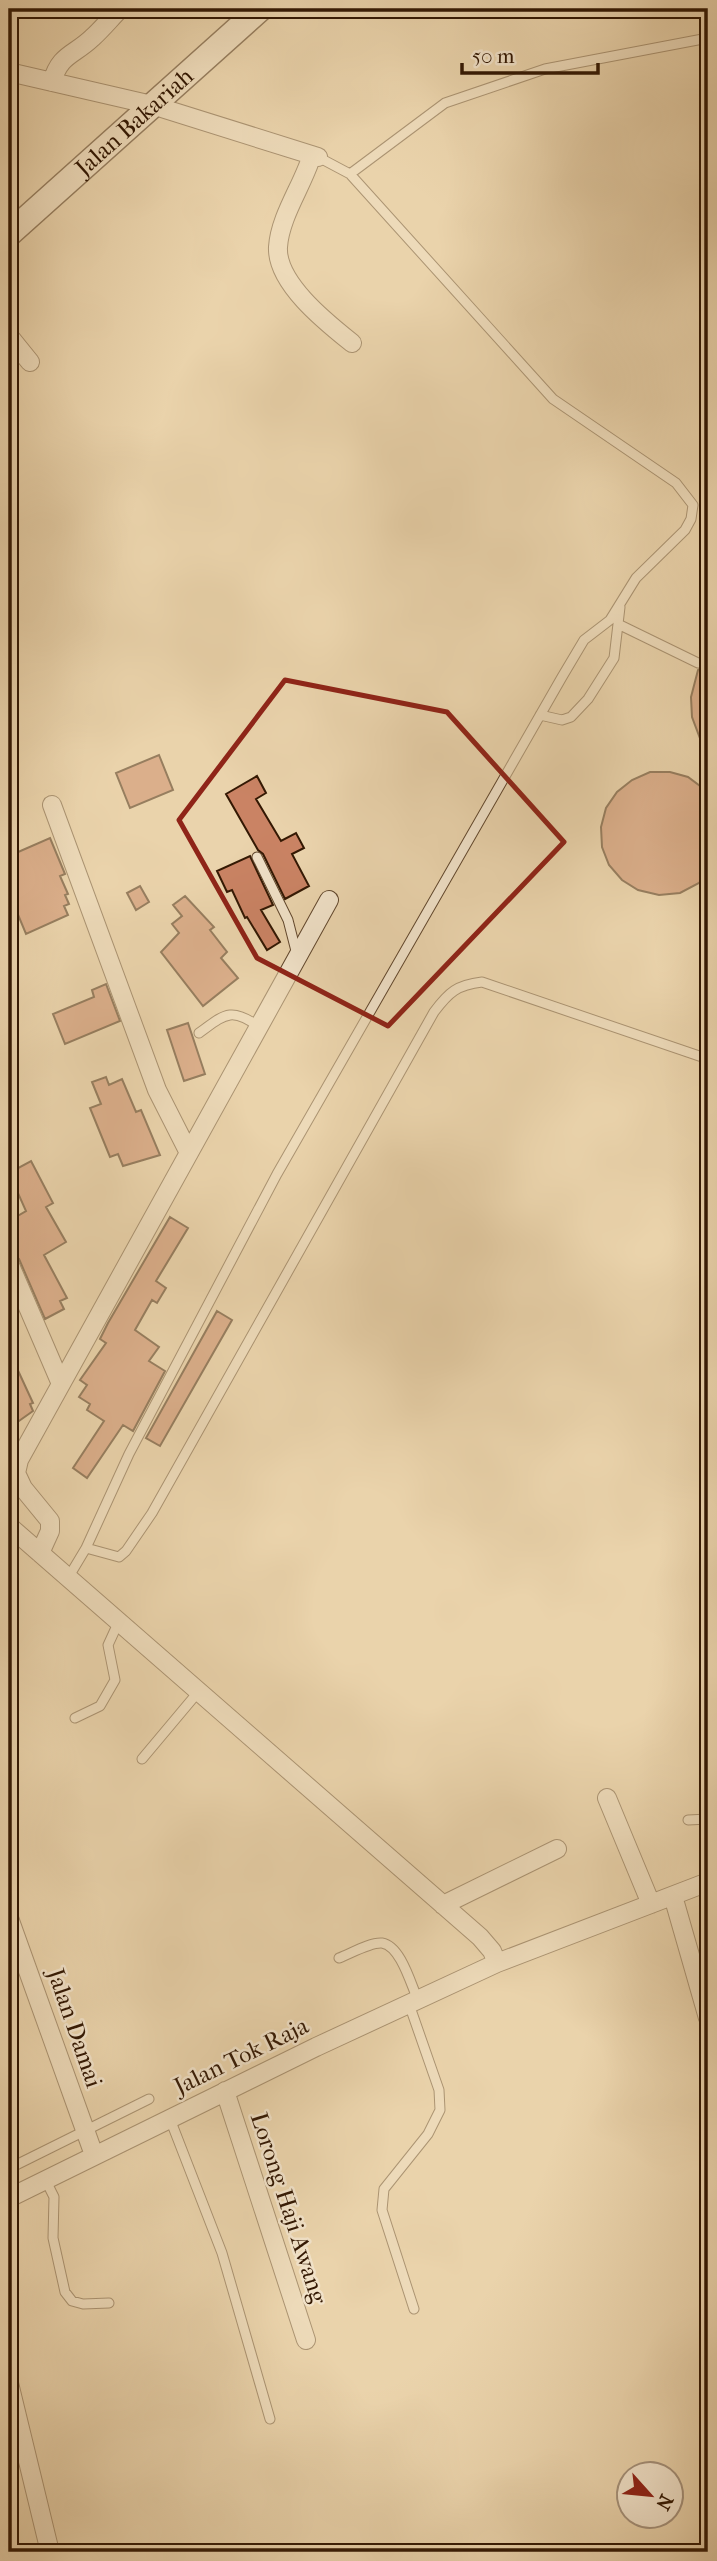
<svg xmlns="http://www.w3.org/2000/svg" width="717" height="2561" font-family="'IM FELL French Canon',serif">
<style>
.building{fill:#ca8364;stroke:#331803;stroke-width:2}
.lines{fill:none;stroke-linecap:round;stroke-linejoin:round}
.lane-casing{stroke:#61472d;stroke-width:11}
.street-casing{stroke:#61472d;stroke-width:20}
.secondary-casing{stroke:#331803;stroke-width:27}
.lane{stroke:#f1e2c9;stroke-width:9}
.street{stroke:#f1e2c9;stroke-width:18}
.secondary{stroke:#f1e2c9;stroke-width:24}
.marked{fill:none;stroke:#8f2418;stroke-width:5;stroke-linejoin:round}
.labels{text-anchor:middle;stroke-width:5;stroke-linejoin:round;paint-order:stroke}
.street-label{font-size:24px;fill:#331803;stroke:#f1e2c9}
</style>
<rect width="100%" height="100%" fill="#ead3ac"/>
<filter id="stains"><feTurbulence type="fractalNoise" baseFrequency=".00286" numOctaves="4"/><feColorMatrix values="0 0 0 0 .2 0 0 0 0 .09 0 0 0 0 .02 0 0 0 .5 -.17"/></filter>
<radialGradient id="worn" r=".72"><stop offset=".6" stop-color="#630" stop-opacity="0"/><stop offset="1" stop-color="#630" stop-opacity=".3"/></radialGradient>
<path class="building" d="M703 650H708L707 757 692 717 691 697 698 670 705 665Z
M159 755 173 790 130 808 116 773Z
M650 772H670L688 777 708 792V873L699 883 680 893 659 895 638 890 622 880 609 865 602 847 601 827 606 808 617 792 632 780Z
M257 776 266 793 256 799 281 841 296 833 304 848 292 854 309 886 285 899 263 854 258 850 226 794Z
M50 838 65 874 60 876 68 894 65 895 69 904 64 906 68 915 26 934 9 893V856Z
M250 856 273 905 261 910 280 942 267 950 247 917 245 918 232 890 227 892 217 871Z
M140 886 149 902 136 910 127 893Z
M185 896 214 927 210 930 227 952 221 958 238 978 203 1006 161 952 179 933 172 924 182 916 173 905Z
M106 984 120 1021 65 1044 53 1014 94 997 92 990Z
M188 1023 205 1074 184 1081 167 1030Z
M106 1077 109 1085 122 1079 136 1112 141 1110 160 1155 123 1166 118 1154 110 1157 90 1108 101 1104 92 1082Z
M31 1161 53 1203 46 1207 66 1242 44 1255 67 1298 60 1301 64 1309 45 1319 19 1259 9 1252V1221L26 1211 9 1173Z
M170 1217 188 1228 156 1281 166 1288 157 1303 152 1300 135 1330 159 1347 149 1361 165 1371 133 1431 123 1425 87 1478 73 1468 104 1421 87 1410 90 1404 79 1397 87 1385 80 1380 106 1343 100 1339 108 1323Z
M217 1311 232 1320 160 1446 146 1438Z
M9 1351 33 1403 30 1404 33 1411 9 1428Z"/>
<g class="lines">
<g class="lane-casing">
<path id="lane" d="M350 174 445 103 545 69 708 38
M620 625 698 663
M540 715 562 720 571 717 588 699 614 658 620 607
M257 857 288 920 297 955
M199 1033C224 1015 231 1006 259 1027
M86 1548 119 1557 126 1551 152 1513 434 1012C449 992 457 985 482 982L708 1059
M68 1578 86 1548 129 1454 277 1174 562 677 584 640 610 620 636 578 685 530 691 519 693 505 676 483 553 399 350 174 318 157
M75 1718 100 1706 115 1680 108 1645 119 1621
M142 1759 199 1691
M688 1820 708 1819
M339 1958C350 1954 370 1942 382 1943 401 1946 411 1985 418 2000
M9 1966 25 1959
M409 2004 439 2090 440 2110 428 2134 384 2189 382 2210 414 2309
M170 2119 222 2253 270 2419
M9 2158 15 2166 18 2164 149 2099
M45 2179 54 2197 53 2238 65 2292 72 2301 83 2304 109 2303"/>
</g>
<g class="street-casing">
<path id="street" d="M9 72 152 105 318 157
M52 82C60 54 73 56 92 38 102 29 111 18 120 9
M312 155C303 185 280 216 278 247 276 283 327 323 352 343
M9 336 30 362
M52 805 157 1090 189 1153
M9 1263 61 1384
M9 1526 480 1937 492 1951 497 1963
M40 1553 50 1531V1521L23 1488 16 1473 19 1460 329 900
M607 1798 651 1904
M673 1896 708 2018
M443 1905 557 1849
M9 1918 94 2155
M225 2091 306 2340
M9 2198 316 2047 497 1963 708 1882
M9 2383 50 2552"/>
</g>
<g class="secondary-casing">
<g id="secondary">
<path id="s1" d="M9 234 260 9"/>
</g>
</g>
<use href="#lane" class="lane"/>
<use href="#street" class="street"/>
<use href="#secondary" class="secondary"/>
</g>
<path d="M0 0H717V2561H0ZM285 680 447 712 564 842 388 1026 257 958 179 820Z" fill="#ead3ac" fill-opacity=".55" fill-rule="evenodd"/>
<path class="marked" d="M285 680 447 712 564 842 388 1026 257 958 179 820Z"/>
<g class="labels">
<g class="street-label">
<text dy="8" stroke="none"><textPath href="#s1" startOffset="168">Jalan Bakariah</textPath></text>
<text transform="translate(75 2028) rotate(71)" y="8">Jalan Damai</text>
<text transform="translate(241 2056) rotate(-26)" y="8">Jalan Tok Raja</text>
<text transform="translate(289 2208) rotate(72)" y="8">Lorong Haji Awang</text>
</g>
</g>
<rect width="717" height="2561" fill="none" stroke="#ead3ac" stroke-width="35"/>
<rect x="10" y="10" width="696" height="2540" fill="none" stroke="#331803" stroke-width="3.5"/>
<rect x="18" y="18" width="682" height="2526" fill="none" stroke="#331803" stroke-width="2"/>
<g transform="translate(650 2495) rotate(117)"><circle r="33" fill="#f1e2c9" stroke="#a5917a" stroke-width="2"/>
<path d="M0-5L12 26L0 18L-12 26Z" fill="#8f2418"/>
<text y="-10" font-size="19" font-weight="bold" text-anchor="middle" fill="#331803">N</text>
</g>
<path d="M462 63v10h136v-10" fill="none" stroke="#331803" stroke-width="3.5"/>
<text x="472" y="63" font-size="21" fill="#331803" stroke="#f1e2c9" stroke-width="5" paint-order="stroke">50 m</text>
<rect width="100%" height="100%" filter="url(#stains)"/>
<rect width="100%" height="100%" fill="url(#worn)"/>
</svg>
